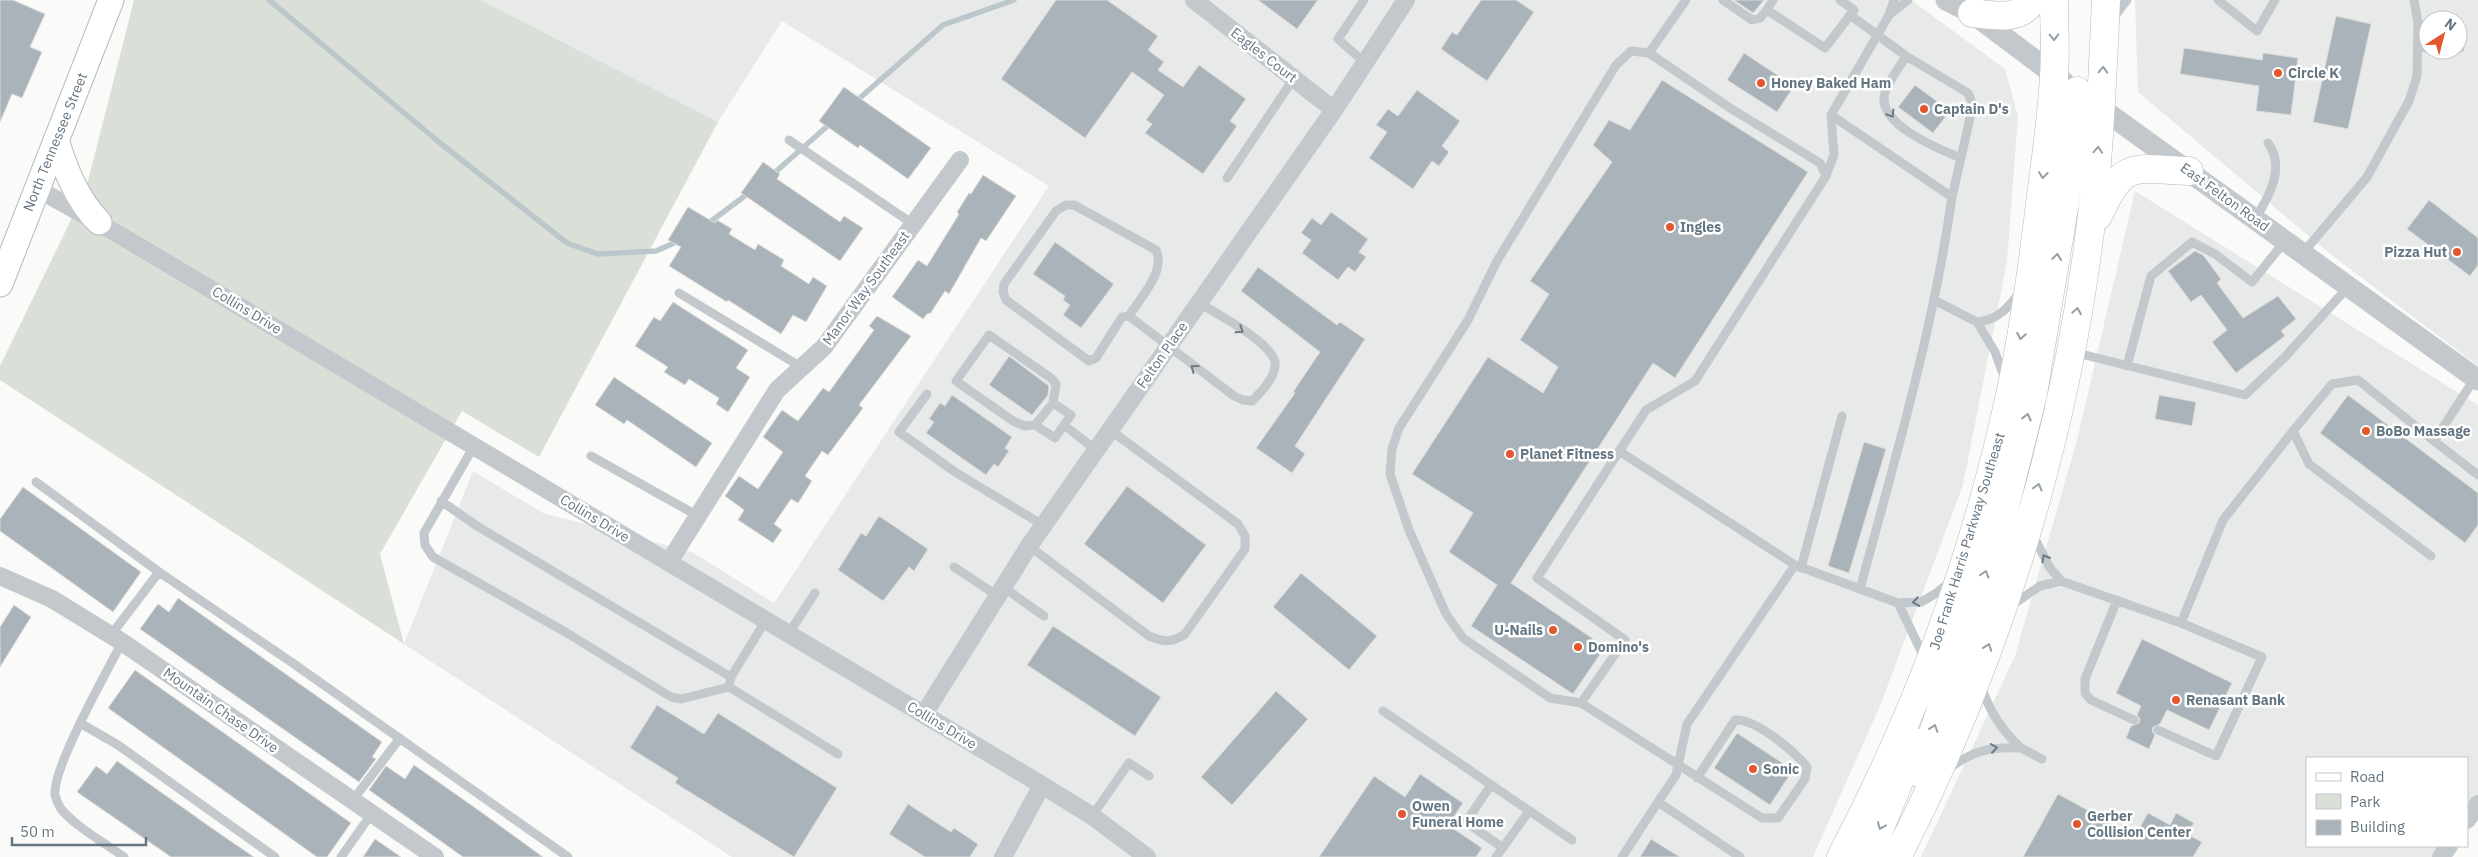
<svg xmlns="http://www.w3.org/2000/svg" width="2478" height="857" font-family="'IBM Plex Sans',sans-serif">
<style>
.built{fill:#e8e9e9;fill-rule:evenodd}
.green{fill:#dadfd7}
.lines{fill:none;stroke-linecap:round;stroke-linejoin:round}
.stream{stroke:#bbc7cb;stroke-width:5.5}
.building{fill:#aab3b9;stroke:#dcdcda}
.secondary-casing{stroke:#b3babf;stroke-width:27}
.primary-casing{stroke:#b5babe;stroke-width:29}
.service{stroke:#c3c8cc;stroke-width:9}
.minor{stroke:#c3c8cc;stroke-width:18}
.tertiary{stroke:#c3c8cc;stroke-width:21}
.secondary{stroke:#fff;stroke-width:25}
.primary{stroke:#fff;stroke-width:28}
.oneway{stroke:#939fa8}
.oneway2{stroke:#6a7a87}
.poi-dot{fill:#e4572e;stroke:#fff;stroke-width:2}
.labels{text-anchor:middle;stroke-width:5;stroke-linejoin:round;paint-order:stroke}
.street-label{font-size:14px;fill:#657683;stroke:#fff}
.poi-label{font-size:14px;font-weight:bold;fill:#657683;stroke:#fff;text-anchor:start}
</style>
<rect width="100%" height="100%" fill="#fafaf8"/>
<path class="built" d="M456 0H1911L2005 69 2018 116 2007 261 1963 485 1880 706 1813 857H732L404 644 473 471 543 513 692 552 774 603 1049 186 782 21 718 122Z
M2135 0H2478V366L2329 253 2138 92ZM2428 20H2458V50H2428Z
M2135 191 2478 405V801L2467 818V758H2307V846H2448L2441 857H1921L2015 656 2077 440Z"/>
<path class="green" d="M134 0H480L718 122 539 457 462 411 380 554 404 644 0 380V366L86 189Z"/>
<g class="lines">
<path class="stream" d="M269 0 440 143 567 243 598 254 656 251 681 240
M854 103 943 25 1014 0
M772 175 832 122
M706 225 750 192"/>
</g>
<path class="building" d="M0 0H13L45 14 30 47 42 52 22 98 12 94 0 122Z
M1056 0H1107L1158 36 1148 50 1164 62 1158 70 1183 87 1199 65 1246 99 1230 121 1237 126 1203 174 1145 133 1152 124 1146 120 1164 95 1132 72 1085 138 1001 79Z
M1258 0H1318L1297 29Z
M1481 0H1516L1534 12 1487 81 1441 49 1452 32 1457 35Z
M1734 0H1764L1753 13Z
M2336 16 2371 24 2348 129 2313 122Z
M2184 48 2262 60 2263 53 2298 58 2291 115 2256 111 2259 86 2180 74Z
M1744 53 1794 86 1777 112 1727 80Z
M1662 80 1808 172 1675 378 1653 363 1511 583 1605 647 1573 694 1471 626 1497 585 1449 552 1473 513 1412 474 1488 357 1543 393 1558 367 1520 340 1549 294 1530 281 1612 162 1593 145 1609 120 1630 130Z
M1915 85 1950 111 1933 133 1898 107Z
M844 87 931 148 908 179 860 145 858 148 819 121Z
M1417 90 1460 121 1442 146 1449 152 1439 166 1432 161 1413 189 1369 158 1387 132 1376 125 1388 109 1398 116Z
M763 162 780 174 777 179 840 222 844 216 863 228 840 261 741 193Z
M983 175 1016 196 986 241 981 238 949 294 945 291 930 314 928 313 923 319 892 297 918 260 927 266 959 214 957 212 969 193 971 194Z
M2429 200 2478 238V265L2470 276 2407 229Z
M688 207 715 223 717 220 732 229 729 234 755 250 758 244 784 260 781 266 809 284 813 277 827 286 806 322 793 315 781 334 728 300 727 302 669 266 681 247 668 240Z
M1331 212 1368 239 1359 252 1366 257 1355 272 1348 267 1338 280 1302 253 1311 240 1301 233 1312 218 1321 225Z
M1055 242 1114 284 1081 328 1063 315 1070 305 1063 300 1065 296 1033 274Z
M2195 251 2203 255 2221 279 2217 283 2243 318 2278 296 2296 319 2281 331 2285 336 2236 373 2212 342 2227 330 2201 295 2191 302 2168 271Z
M1258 267 1337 325 1340 322 1365 339 1295 446 1305 454 1292 473 1256 448 1295 393 1293 392 1320 352 1241 291Z
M673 302 748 350 736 368 750 377 728 412 716 404 719 398 689 379 685 385 664 372 668 367 635 346 654 317 660 321Z
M877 316 911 336 859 405 863 408 828 455 822 451 805 476 812 481 798 503 791 499 774 524 782 530 773 543 738 520 744 510 725 496 739 476 758 489 783 452 763 437 782 410 798 421 823 388 829 392 874 330 869 326Z
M1009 356 1049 386 1048 395 1032 415 989 385Z
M614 377 712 443 696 467 627 420 624 424 595 405Z
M952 395 1012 437 1005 448 1009 451 998 467 994 464 986 475 926 433 934 422 929 419 940 403 945 406Z
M2159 395 2196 402 2192 426 2155 419Z
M2348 395 2478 493V525L2465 543 2320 433Z
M1864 442 1886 449 1849 573 1828 566Z
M1127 486 1206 545 1163 603 1084 544Z
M23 487 141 572 113 612 0 531V519Z
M879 516 928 549 914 571 909 567 883 601 838 570 861 533 866 536Z
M1301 573 1377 636 1349 670 1273 607Z
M178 598 382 742 372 757 376 759 359 782 140 629 158 604 169 612Z
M14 605 31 617 0 667V627Z
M1053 626 1161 697 1135 736 1027 665Z
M2142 639 2232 683 2209 730 2167 710 2160 724 2153 727 2152 731 2155 735 2149 749 2126 738 2131 726 2139 723 2140 719 2137 715 2141 706 2116 693Z
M135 670 351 823 327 857H317L108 708Z
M1276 691 1308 719 1232 805 1201 777Z
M657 705 704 734 718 713 837 788 794 857 675 783 678 778 630 748Z
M1737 733 1793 770 1770 805 1714 768Z
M117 761 213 829 254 857H171L77 792 96 766 107 774Z
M414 765 474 807 543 857H463L369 790 386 766 405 779Z
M1420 774 1463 803 1448 825 1482 848 1476 857H1319L1374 776 1405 797Z
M2058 794 2135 836 2148 813 2170 825 2176 813 2194 823 2187 834 2202 842 2193 857H2023Z
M908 804 951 832 954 828 978 844 970 857H925L889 834Z
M375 839 401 857H363Z
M1651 839 1680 857H1640Z"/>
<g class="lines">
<g class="secondary-casing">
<path id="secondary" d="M56 140C65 169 77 200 99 222
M0 284 111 0"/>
</g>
<g class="primary-casing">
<path id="primary" d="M1972 13C1992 15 2020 22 2033 0
M2098 216C2124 159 2131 169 2189 171
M1919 773 1966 638 1997 538 2033 394 2065 202 2077 91
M1841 857C1917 713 1975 555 2010 395 2024 330 2033 263 2041 196 2046 156 2052 116 2054 76 2056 51 2054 25 2054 0
M1868 857 1900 779 1912 741
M1897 857C1992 673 2059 459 2087 254 2099 170 2102 85 2106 0"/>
</g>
<path class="service" d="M1364 0 1338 39 1365 63
M1723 0 1752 20 1760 18 1767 10
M1773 0 1767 10 1825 48 1854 10 1840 0
M2218 0 2257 31 2275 0
M1850 15 1906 56 1968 93 1973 105 1952 197
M1889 15 1908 0
M2114 17 2127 0
M2418 47 2428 48
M2458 48H2460
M1649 53 1686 0
M1906 56C1900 67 1889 80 1885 92 1875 124 1939 149 1961 158
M789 140 913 224
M1227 178 1294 78
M2255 219C2269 197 2286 167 2268 143
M2303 253 2367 177 2409 101 2417 76 2418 23 2414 0
M679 293 801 367
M1934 300 1977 322 1995 352 2005 379
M1129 316C1140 298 1166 272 1156 250L1074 205H1066L1056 211 1004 284 1003 292 1006 300 1089 361 1096 358 1122 317 1129 316 1234 396 1243 400 1252 401C1261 392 1277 376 1275 362 1271 342 1217 314 1199 303
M1977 322C1998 320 2008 308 2020 292
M2073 352 2245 395 2284 358 2348 287
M2127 366 2151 276 2192 242 2215 254 2252 282 2285 241
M2475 378 2434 441 2478 475
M927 394 899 432 955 472 1043 525
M1053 403 1071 415 1064 425
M1035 425 1053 403 1056 384 1051 378 989 335 956 381 1013 421 1025 426 1035 425 1055 438 1064 425 1096 450
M474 446 424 533 425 545 433 557 567 633 671 697 681 699 729 687
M1619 451 1795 565
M591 456 698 516
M36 482 159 572
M441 501 477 526 731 677
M1029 546 1149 636C1163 642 1172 643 1185 634L1245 549V536L1238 524 1110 430
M2431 556 2309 464 2293 431 2332 384 2358 380 2434 441
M954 567 998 596
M1801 568 1842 416
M2061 581 2181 623 2223 520 2293 431
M1003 587 1044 616
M1860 589C1895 459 1933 331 1952 197L1831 115 1889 15 1894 0
M2117 600 2085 679V693L2091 700 2134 720
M1898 603 1924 657
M2012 605 2040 586 2061 581 2050 568 2033 535
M766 620 731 677 729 687 838 754
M789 633 815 593
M111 635 159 572 294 664 568 857
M122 642C108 670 52 768 55 795 56 799 59 806 61 809 77 828 104 842 124 857
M1581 703 1550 698 1463 638 1446 614 1409 530 1390 474 1392 449 1399 428 1468 320 1497 261 1616 65 1631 51 1649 53 1730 108 1820 163 1826 176
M1383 711 1572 840
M80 723 118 745 275 857
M2158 730 2216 756 2262 657 2181 623
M2021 748 2042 759
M1948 769C1973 751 1990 746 2021 748 2002 731 1989 710 1981 686
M1697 778 1735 720C1755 718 1794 751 1807 767L1805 779 1778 818H1762L1581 703 1625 640 1537 578 1646 410 1695 381 1826 176 1834 155 1831 115
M1491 785 1466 822 1503 848
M353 800 400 738
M1092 816 1129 763 1149 776
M341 857 372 813
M1496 857 1529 811
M1622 857 1658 802
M1740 857 1658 802 1676 775 1687 724 1795 565 1898 603 1921 602 1935 594 1950 582"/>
<path class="minor" d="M1194 0 1334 110
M36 188 123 237 1042 785 1092 816 1147 857
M669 562 777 390 824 347 960 160
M0 576 52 599 122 642 435 857
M924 714 1029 546 1334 110 1406 0
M2467 820 2478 804
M1003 857 1042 785
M2441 857 2449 846"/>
<path class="tertiary" d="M1946 0 1972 13 2064 82
M2091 101 2478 380"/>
<use href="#secondary" class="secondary"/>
<use href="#primary" class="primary"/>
</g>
<defs><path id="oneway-chevron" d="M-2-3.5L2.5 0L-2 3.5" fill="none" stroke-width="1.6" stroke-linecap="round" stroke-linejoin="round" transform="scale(1.25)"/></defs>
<g class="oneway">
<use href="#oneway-chevron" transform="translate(2054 37) rotate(89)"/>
<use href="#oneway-chevron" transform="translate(2103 70) rotate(-88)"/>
<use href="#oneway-chevron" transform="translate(2098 150) rotate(-86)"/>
<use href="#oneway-chevron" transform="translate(2043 175) rotate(97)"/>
<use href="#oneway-chevron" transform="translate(2057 257) rotate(-82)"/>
<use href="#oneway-chevron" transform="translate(2077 311) rotate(-80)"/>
<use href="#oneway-chevron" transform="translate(2021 336) rotate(100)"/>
<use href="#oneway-chevron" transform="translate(2027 417) rotate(-76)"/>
<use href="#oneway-chevron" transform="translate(2038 487) rotate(-75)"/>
<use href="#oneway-chevron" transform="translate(1985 574) rotate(-73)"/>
<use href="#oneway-chevron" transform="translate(1988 647) rotate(-70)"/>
<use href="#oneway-chevron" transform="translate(1934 728) rotate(-71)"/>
<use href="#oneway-chevron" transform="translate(1881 826) rotate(113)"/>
</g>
<g class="oneway2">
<use href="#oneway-chevron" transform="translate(1891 114) rotate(58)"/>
<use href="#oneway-chevron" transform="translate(1240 330) rotate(33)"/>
<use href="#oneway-chevron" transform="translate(1194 368) rotate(-144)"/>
<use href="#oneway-chevron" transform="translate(2045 558) rotate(-120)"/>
<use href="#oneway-chevron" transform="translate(1916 602) rotate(171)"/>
<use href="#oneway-chevron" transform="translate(1994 748) rotate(-8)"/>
</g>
<g class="poi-dot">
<circle cx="2278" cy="73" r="5"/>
<circle cx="1761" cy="83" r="5"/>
<circle cx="1924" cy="109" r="5"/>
<circle cx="1670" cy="227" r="5"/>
<circle cx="2457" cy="252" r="5"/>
<circle cx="2366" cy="431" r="5"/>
<circle cx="1510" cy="454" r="5"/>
<circle cx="1553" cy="630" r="5"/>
<circle cx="1578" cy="647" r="5"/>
<circle cx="2176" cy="700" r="5"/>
<circle cx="1753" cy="769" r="5"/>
<circle cx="1402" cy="814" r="5"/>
<circle cx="2077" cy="824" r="5"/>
</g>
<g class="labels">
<g class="street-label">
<text transform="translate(1264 55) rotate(38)" y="5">Eagles Court</text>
<text transform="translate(55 142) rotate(-68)" y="5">North Tennessee Street</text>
<text transform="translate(2225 197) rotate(36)" y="5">East Felton Road</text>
<text transform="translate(866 288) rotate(-54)" y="5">Manor Way Southeast</text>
<text transform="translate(247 310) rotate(31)" y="5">Collins Drive</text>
<text transform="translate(1162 355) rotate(-55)" y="5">Felton Place</text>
<text transform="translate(595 518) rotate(31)" y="5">Collins Drive</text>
<text transform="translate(1967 541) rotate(-73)" y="5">Joe Frank Harris Parkway Southeast</text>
<text transform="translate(221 710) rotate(35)" y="5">Mountain Chase Drive</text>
<text transform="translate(942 725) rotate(31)" y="5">Collins Drive</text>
</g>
<g class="poi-label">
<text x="2288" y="78">Circle K</text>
<text x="1771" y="88">Honey Baked Ham</text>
<text x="1934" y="114">Captain D's</text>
<text x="1680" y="232">Ingles</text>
<text x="2447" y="257" text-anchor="end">Pizza Hut</text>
<text x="2376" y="436">BoBo Massage</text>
<text x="1520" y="459">Planet Fitness</text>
<text x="1543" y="635" text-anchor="end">U-Nails</text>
<text x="1588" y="652">Domino's</text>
<text x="2186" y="705">Renasant Bank</text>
<text x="1763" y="774">Sonic</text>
<text x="1412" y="811">Owen<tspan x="1412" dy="16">Funeral Home</tspan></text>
<text x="2087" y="821">Gerber<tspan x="2087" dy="16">Collision Center</tspan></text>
</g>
</g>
<rect x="2306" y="757" width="162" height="90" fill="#ffffff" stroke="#c1c8cd"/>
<rect x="2316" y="773" width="25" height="8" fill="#ffffff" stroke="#c1c8cd"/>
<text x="2350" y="782" font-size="15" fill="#657683">Road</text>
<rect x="2316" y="794" width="25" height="15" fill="#dadfd7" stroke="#c1c8cd"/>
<text x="2350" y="807" font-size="15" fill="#657683">Park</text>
<rect x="2316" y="820" width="25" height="15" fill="#aab3b9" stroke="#c1c8cd"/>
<text x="2350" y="832" font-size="15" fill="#657683">Building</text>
<g transform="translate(2443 35) rotate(36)"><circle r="24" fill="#ffffff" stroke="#c1c8cd"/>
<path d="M0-4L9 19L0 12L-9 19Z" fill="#e4572e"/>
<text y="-8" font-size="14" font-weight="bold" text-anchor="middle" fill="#657683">N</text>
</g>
<path d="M12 837v8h134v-8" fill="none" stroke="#657683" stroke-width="2.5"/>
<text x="20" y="837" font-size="15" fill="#657683" stroke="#ffffff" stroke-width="4" paint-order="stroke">50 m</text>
</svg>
